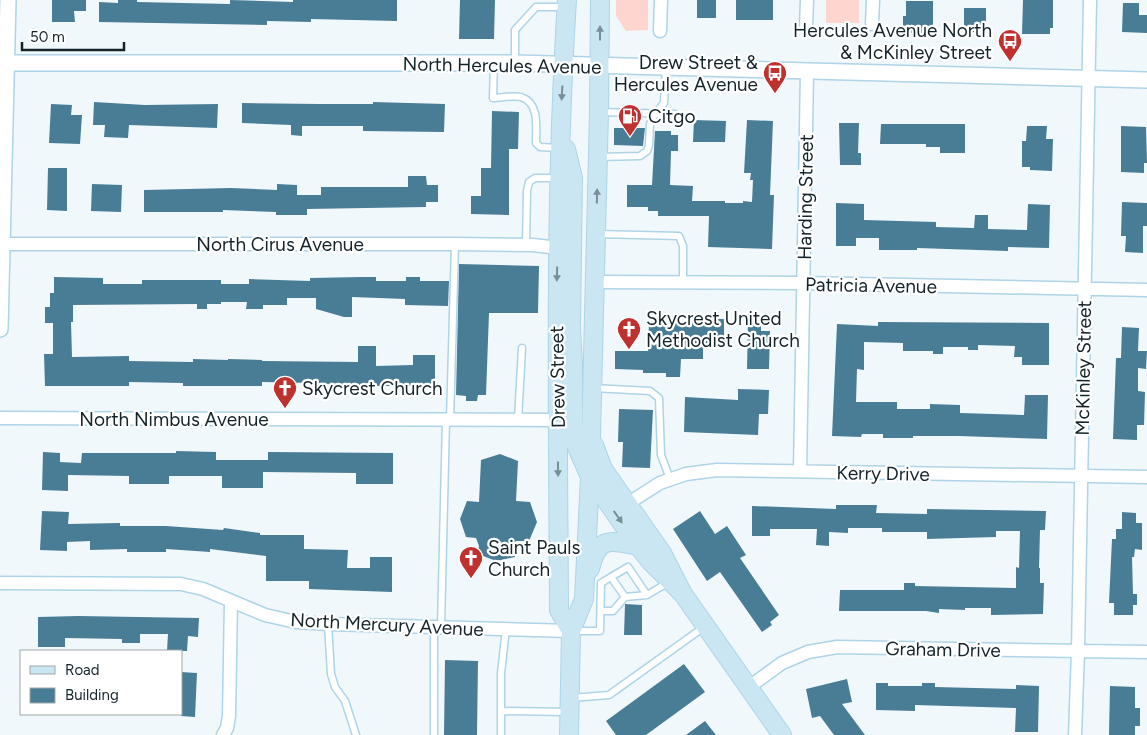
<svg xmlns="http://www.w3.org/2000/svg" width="1147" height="735" font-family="Figtree,sans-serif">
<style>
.green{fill:#ffd5d0}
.building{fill:#497d95}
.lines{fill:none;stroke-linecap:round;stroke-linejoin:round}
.service-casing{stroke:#aed4e7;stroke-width:9}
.minor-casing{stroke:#aed4e7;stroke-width:15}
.tertiary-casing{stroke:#aed4e7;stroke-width:18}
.secondary-casing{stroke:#aed4e7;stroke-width:20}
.service{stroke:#fff;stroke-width:6}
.minor{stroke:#fff;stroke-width:12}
.tertiary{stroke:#fff;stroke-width:15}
.secondary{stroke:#cae6f2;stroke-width:18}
.oneway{fill:#798f98}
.labels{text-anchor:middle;stroke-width:4.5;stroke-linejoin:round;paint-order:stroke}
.poi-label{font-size:19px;fill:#15242b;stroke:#fff;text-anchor:start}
.street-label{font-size:19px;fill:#15242b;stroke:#fff}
</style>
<rect width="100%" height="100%" fill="#f1f8fc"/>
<path class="green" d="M616 0H648V30L626 31 616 16Z
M826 0H859V23H826Z"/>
<path class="building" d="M52 0H86V11H74L75 22H52Z
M118 0H137V2L230 4V0L293 2V0H397V21L311 19V22L267 21V25L99 22V2L118 3Z
M460 0H495L494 39H459Z
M697 0H716V18H697Z
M736 0H773V20H736Z
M1023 0H1053V28H1050V34H1022Z
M906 1H933V33H905V29H903V16H906Z
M1123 3H1139V15H1147V33L1122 32Z
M964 8H986V29H978V32H964Z
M94 102 145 105 218 104 217 128 129 125 128 138 104 137 105 125H93Z
M373 102 445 104 444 132 363 131V126H302V136L291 135V125L242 123V103L319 104H373Z
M51 104 72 105 71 115H82L80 144 49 143Z
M492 111 519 112 518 149H509V215L471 214V196H481V168H491Z
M694 120 726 121 725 142H693Z
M747 120 773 121 770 195H774L772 249 708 247 709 216H658V211H648V207H627V185H652L655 131H671V135H678V151H671L670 185 693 186 692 201H725V203H743V201L752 202 753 180H750L751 173H744Z
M839 123H859L858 153H861V165H840Z
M881 124H965V153H940V147H926V144H880Z
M1027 126H1047L1046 139H1053L1052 171 1030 170V167H1022V141H1026Z
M1121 126 1146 127 1147 163H1144V173L1121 172Z
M614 128H645L643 146 614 145Z
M48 168H67V211L47 210Z
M408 176H426L427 185H438V202H426V207L307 209V215H276V212L223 210V212H144V190L231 188 277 190V184L297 185V195H321V187H408Z
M92 184 122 185 121 212 91 211Z
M1122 202 1147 203V226H1143V253L1125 252 1126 236H1121Z
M836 203 864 204V220L936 222V227L974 228 975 215H988V229L1027 230 1028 204 1050 205 1049 248 1008 247V251L917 248V250H879V238H856V246H836Z
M459 264 539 266 538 313H489L486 395H478L477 401H466V396L456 395Z
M54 277 103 278V284H142V280H221V284H249V279L310 281V278L361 277H376V281H406V277H420V281H449L448 306 405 305V299L352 297V317H344L316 309V298H287V305H263V309H246L247 302H221V304H207V309H197V304L73 305V322H71L72 357 129 356V361L193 362V359L228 360V359L262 360V361L358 362V346H376V366L413 365V355H435V386H358L315 383 262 382V386H183V383L129 382V386H45L44 354H53V323H45V307H50V293H54Z
M685 319H724V338L712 337V345H703V359H681L680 377H666V373H643V370L615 369V351H648L649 321 685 322Z
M748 319 761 320V331H770L769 369H747Z
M878 322 1049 323V365H1022V357H1014L1015 346 978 345V350H968V347H943V354H933V351H903V343L864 342V370L857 369 856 402H897V409H930V404L960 405V413L1024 415 1025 395H1048L1047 439 959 436H913V438H883V434H862L861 437 832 436 837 324 878 326Z
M1122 327 1139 328 1138 351H1147L1146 369 1138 368V391L1145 392 1144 425H1137V440L1113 439 1116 358H1121Z
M738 389 769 390 768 414H759L758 435 684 432 685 397 738 400Z
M619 409 653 410 650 468 622 467 623 442H618Z
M176 451 216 452V460H268V452L393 453V484H356V473L263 472V488H222V476H169V484H129V476L68 475V491L42 490 43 452 60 453V462L81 463 82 453H176Z
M500 454 518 461 516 501 530 502 537 522 529 541H516L515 557 496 561 478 554 479 546 476 538 466 537 460 519 467 501 479 502 481 460Z
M836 505H877L876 513 927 514V509L1046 511 1045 530H1040L1039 568H1040V583H1044L1043 614 991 615V608H965V610L939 609V613L926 611H839L840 590H904V583H915V586L1016 588V567L1019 568 1020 531H996V537L927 539V532H882V528H848V533L829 532V546L816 545 817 529H770V536H752V506L836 509Z
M42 511 69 512 68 524 120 523V526H166L223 530 224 528 260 533V535H304V549L348 550 347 568H370V557H392V592L309 589V581H266V556L210 549V552L166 549V552H127V549L90 550V541L67 542V551L40 550Z
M700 511 715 534 727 526 746 555 740 558 779 615 770 622 772 625 762 632 720 572 707 581 673 529Z
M1122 512 1136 513V523H1142V550L1135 549 1134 557H1132L1133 594H1137V605H1133V615H1114V603H1109L1112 539H1116V529H1122Z
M625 604 642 605V635H624Z
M78 616 199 618 198 637 188 636 187 651H167L168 634H140V643H122V639L65 638V647H38V617Z
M445 660 478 661 477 735H444Z
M684 664 705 692 646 735H616L606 721Z
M181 672 197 673 195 717 181 716Z
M847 679 852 702 842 704 865 735H834L820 716 812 718 806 689Z
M876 683H888V686H922V683H935V687L1016 689V685L1039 686 1038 732H1015L1016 708 915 705V711L876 710Z
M1110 686 1135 687V708H1140V726H1135V735H1109Z
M705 721 716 735H686Z"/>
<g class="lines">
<g class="service-casing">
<path id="service" d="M515 62V30L536 7H565
M494 63 493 98C501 98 513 95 521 97 540 103 536 128 536 143L540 147 558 148
M600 112 675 114
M598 157 640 156 647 151 649 145 650 124 655 114 664 103 666 68
M597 234 679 236 683 246V282
M526 245 527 191 529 182 535 178H559
M593 388 650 391 659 398 661 455 670 479
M450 420 455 244
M518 420 522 348
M625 597 611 577 628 567 647 595
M601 611H613L625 597 647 595 669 582
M328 624 331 674 335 687 345 701 356 735
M434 627V735
M441 627 446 420
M574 631H600L601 583 611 577
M571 698 609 695 704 627
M501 711 568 712
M501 735V673L506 629"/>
</g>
<g class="minor-casing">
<path id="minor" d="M872 24 873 0
M806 28 807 0
M660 31 661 0
M0 244H455L533 245 558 248
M595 282 803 283 1147 290
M0 418 557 420
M800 471 807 72
M627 504 660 483 686 474 717 470 1147 477
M0 583 181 584 203 589 265 615 296 622 328 624 571 631
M749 687 782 663 808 652 837 647 1147 652
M223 735 227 728 229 716 231 601
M1075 735 1078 651 1090 0"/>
</g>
<g class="tertiary-casing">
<path id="tertiary" d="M0 63H515L1147 80
M0 329 8 0"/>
</g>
<g class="secondary-casing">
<path id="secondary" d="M567 0C554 203 558 406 559 610L571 631
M566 149 573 178 571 327 573 365V424L576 445 590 477 638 546 651 562 683 594
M594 445 603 469 662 553 683 594 782 735
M590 569C598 536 610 540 638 546
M569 735 571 631 584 599 590 477 599 112 600 0"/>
</g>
<use href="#service" class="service"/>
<use href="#minor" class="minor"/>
<use href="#tertiary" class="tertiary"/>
<use href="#secondary" class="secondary"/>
</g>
<defs><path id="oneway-solid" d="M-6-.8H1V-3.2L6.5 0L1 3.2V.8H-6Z" transform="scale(1.25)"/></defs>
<g class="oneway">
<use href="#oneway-solid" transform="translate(600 33) rotate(-90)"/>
<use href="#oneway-solid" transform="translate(562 93) rotate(93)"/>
<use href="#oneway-solid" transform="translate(597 196) rotate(-89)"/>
<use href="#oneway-solid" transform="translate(557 274) rotate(91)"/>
<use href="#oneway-solid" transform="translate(558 469) rotate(90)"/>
<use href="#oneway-solid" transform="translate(618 517) rotate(55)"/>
</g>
<defs>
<g id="bus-pin" transform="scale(1.25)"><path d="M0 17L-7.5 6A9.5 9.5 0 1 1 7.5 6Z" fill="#bf312f" stroke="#fff"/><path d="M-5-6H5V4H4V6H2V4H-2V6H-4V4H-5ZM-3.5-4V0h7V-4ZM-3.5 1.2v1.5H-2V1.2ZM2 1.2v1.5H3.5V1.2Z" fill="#fff"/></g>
<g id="fuel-pin" transform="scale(1.25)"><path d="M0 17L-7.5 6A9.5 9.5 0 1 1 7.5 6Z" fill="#bf312f" stroke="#fff"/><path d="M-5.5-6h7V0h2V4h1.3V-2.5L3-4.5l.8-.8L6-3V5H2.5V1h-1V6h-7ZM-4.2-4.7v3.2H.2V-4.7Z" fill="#fff"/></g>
<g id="church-pin" transform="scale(1.25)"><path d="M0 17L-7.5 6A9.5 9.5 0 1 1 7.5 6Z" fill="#bf312f" stroke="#fff"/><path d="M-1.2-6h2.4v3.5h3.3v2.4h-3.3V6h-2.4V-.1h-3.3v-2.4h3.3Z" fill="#fff"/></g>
</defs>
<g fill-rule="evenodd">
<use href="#bus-pin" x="1010" y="41"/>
<use href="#bus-pin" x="775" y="73"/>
<use href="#fuel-pin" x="630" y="116"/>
<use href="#church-pin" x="629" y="329"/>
<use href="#church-pin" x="285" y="388"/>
<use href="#church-pin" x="471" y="558"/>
</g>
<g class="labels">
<g class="poi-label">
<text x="992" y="37" text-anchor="end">Hercules Avenue North<tspan x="992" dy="22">&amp; McKinley Street</tspan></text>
<text x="758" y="69" text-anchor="end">Drew Street &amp;<tspan x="758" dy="22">Hercules Avenue</tspan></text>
<text x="648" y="123">Citgo</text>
<text x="646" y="325">Skycrest United<tspan x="646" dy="22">Methodist Church</tspan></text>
<text x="302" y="395">Skycrest Church</text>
<text x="488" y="554">Saint Pauls<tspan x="488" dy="22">Church</tspan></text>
</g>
<g class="street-label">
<text transform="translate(502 65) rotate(1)" y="7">North Hercules Avenue</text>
<text transform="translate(805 197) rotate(-89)" y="7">Harding Street</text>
<text x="280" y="251">North Cirus Avenue</text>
<text transform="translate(871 285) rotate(1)" y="7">Patricia Avenue</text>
<text transform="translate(1083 368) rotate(-89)" y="7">McKinley Street</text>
<text transform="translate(557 377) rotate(-91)" y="7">Drew Street</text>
<text x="174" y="426">North Nimbus Avenue</text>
<text transform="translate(883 473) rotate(1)" y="7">Kerry Drive</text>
<text transform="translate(387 624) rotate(3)" y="7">North Mercury Avenue</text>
<text transform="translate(943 649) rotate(1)" y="7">Graham Drive</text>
</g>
</g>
<rect x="20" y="650" width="162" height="65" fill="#ffffff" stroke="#a1a7aa"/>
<rect x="30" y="666" width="25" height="8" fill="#cae6f2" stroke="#a1a7aa"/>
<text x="65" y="675" font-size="15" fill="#15242b">Road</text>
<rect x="30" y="688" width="25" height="15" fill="#497d95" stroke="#a1a7aa"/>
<text x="65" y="700" font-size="15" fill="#15242b">Building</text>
<path d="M22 42v8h102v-8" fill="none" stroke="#15242b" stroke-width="2.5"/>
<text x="30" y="42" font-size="15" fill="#15242b" stroke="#ffffff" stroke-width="4" paint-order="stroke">50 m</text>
</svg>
